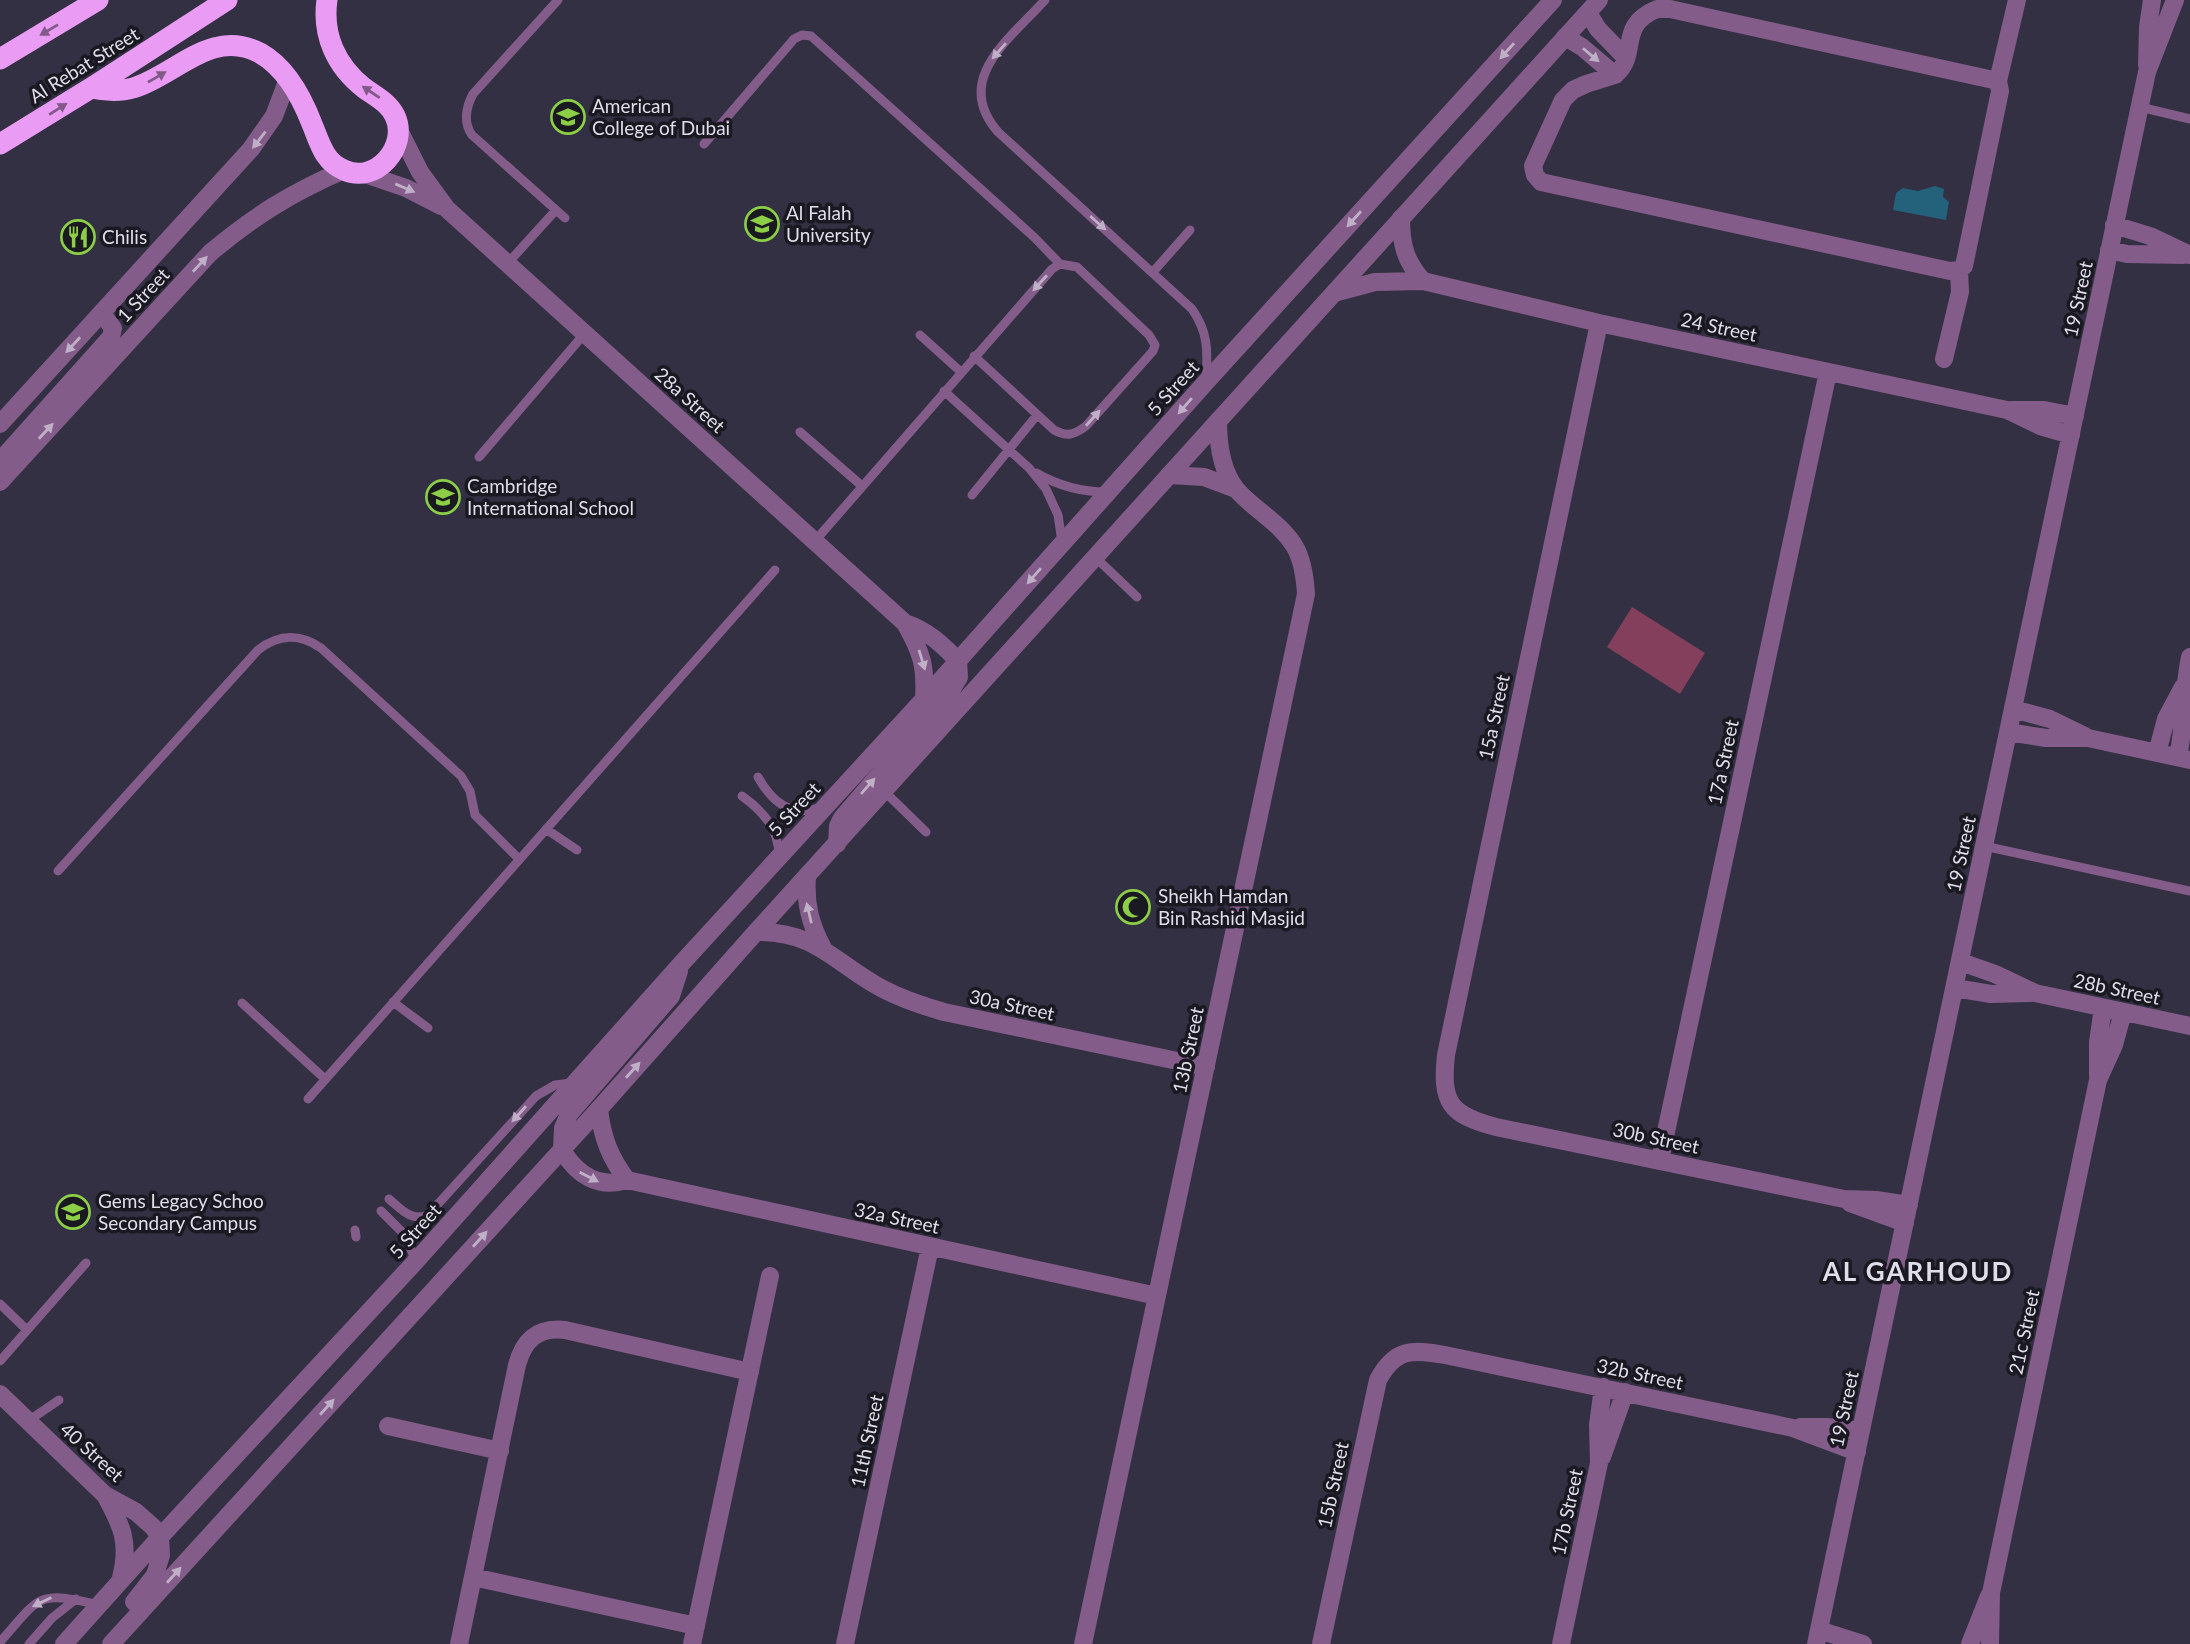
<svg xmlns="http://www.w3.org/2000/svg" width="2190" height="1644" font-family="Lato,sans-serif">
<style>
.green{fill:#833f5b}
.water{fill:#23627a}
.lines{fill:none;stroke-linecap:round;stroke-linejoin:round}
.service{stroke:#845c89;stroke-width:9}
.minor{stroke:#845c89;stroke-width:18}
.tertiary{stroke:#845c89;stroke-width:18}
.motorway{stroke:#ea9bf3;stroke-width:21}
.oneway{fill:#825a8a}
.oneway2{fill:#bfb0c8}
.labels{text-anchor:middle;stroke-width:7;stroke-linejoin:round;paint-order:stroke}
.street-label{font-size:19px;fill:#dfdeea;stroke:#1a1921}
.poi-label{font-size:19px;fill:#dfdeea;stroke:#1a1921;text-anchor:start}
.district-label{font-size:26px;font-weight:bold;letter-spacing:2px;fill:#dfdeea;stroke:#1a1921}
</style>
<rect width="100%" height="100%" fill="#323042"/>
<path class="green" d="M1632 607 1705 653 1680 694 1607 647Z"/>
<path class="water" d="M1935 186 1944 189 1943 197 1949 202 1946 220 1893 210 1896 193 1903 188 1918 191Z"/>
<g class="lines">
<path class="service" d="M558 0 473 94C466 107 463 123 472 135L565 218
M1045 0C1010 39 952 79 998 132L1192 309C1208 332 1208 351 1206 377
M2140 107 2190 119
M704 144 794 39 802 35 811 36 1035 238 1060 264
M507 264 556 210
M1153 272 1190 230
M920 335 961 372
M944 391 1029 468 1046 489 1058 515 1062 542
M800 432 862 486
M479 457 585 333
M1036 473C1059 486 1080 492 1106 492
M972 495 1037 415
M814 542 1052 269 1060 264 1077 267 1149 335 1155 345 1153 351 1086 426C1074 435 1067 437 1054 430L974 356
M1095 557 1137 597
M758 777C772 802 790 817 819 808
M884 791 926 832
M742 796C763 811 778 828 779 855
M546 829 577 850
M1984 846 2190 891
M58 871 258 650C279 634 299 633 321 648L461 776 470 791 475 815 519 859
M393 1002 428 1028
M242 1003 325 1079
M308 1099 775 570
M389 1199C401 1209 411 1222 428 1215L536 1096 555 1085 571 1083
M381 1211 404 1234 416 1261
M355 1230 356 1237
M0 1304 27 1330
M0 1361 86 1263
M28 1421 59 1400
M0 1642C41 1596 36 1590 99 1605
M29 1644 52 1618 76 1599"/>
<path class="minor" d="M1657 9H1670L1998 81 2000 91 1964 266 1959 270 1950 271 1541 182 1535 175 1533 166 1563 100 1573 90 1586 84 1615 75C1640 54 1616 26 1657 9Z
M1588 13 1598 29 1626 58
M1565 37 1582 47 1615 75
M2147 65 2148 27 2152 0
M1998 81 2017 0
M1401 218C1401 244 1405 261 1423 281
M2114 225 2150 236 2190 255
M2109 250 2127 254 2183 255
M1334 293 1375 282 1423 281 1599 323 2007 410 2040 426 2071 435
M1599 323 1446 1055C1441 1102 1449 1115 1496 1127L1844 1199 1876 1200 1909 1205
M1944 359 1960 292 1959 270
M2010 410H2044L2075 416
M1169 475 1204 477 1236 489
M2013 709 2050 719 2085 736
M2008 732 2046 738H2088L2190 760
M2157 753 2166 719 2183 687
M2178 757C2185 724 2183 690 2190 657
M807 876C805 903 810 924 823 948
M756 932C817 931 834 963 883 989 902 999 923 1006 944 1012L1206 1067
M1961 962 1995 974 2035 993 2190 1026
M1955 988 1991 994 2031 993
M2098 1076V1042L2103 1008
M599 1109C602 1137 610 1158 627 1180
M562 1150C577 1175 598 1189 627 1180L1157 1296
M1660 1160 1828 372
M1850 1203 1905 1223
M388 1426 500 1451
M1800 1427H1827L1861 1431
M1602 1457 1625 1392
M473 1577 696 1626
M1819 1630 1863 1644
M459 1644 517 1365C524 1339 538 1327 565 1330L750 1372
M692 1644 770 1276
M845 1644 930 1247
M1083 1644 1306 594C1305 578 1303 561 1295 547 1280 522 1254 510 1236 489 1221 470 1218 444 1218 421
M1321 1644 1378 1380C1395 1348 1413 1349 1445 1355L1793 1428 1857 1452
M1561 1644 1599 1463 1598 1425 1603 1387
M1816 1644 2147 72 2175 0
M1970 1644 1989 1596
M1990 1644 1991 1593 2098 1080 2114 1045 2123 1012"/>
<path class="tertiary" d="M399 130 420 172 447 209 905 623C922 653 926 666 924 699
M362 173 406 188 441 206
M0 424 251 149 274 116 288 79
M0 461 111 337 113 328 102 314
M0 482 210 253C254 216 291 193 344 170
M837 844 838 826 842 818 950 692 959 677 958 661C943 645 927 630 905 623
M562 1150 563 1128 569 1114 671 996 679 971
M0 1394 105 1495 136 1512 153 1527 160 1537 161 1555 155 1575 134 1602
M105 1495C122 1526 130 1542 121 1578
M64 1644 160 1537 416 1261 681 964 924 699 1206 382 1553 0
M111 1644 599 1109 756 932 1599 0"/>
<path class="motorway" d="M0 59 98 0
M91 88C106 91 119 92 133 88 176 75 211 27 260 53 285 67 302 98 312 124 320 143 324 162 344 170 376 185 409 146 395 116 388 102 376 97 364 88 336 66 322 35 327 0
M0 144 91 88 227 0"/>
</g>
<defs><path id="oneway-solid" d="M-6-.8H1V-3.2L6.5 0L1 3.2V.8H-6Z" transform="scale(1.75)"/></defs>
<g class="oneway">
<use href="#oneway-solid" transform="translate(49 30) rotate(149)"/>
<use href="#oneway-solid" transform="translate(157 77) rotate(-30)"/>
<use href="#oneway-solid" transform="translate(371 92) rotate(-146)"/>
<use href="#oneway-solid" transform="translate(58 109) rotate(-32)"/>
</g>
<g class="oneway2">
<use href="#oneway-solid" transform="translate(999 51) rotate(131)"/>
<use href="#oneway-solid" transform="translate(1507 51) rotate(132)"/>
<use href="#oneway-solid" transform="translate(1591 55) rotate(40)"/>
<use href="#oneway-solid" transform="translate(259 140) rotate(128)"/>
<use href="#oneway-solid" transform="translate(405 188) rotate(23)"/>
<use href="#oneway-solid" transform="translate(1354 219) rotate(132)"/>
<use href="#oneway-solid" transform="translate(1098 223) rotate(42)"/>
<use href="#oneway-solid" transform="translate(200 264) rotate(-47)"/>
<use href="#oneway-solid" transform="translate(1040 283) rotate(132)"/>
<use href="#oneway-solid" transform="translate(73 345) rotate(133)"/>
<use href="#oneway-solid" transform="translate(1185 406) rotate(131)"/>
<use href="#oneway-solid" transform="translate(1093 418) rotate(-48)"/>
<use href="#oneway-solid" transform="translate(46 431) rotate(-47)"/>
<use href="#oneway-solid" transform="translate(1034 576) rotate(131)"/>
<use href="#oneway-solid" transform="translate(922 660) rotate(73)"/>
<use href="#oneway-solid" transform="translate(868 786) rotate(-49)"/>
<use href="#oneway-solid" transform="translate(809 913) rotate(-103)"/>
<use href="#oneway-solid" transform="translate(633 1070) rotate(-48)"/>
<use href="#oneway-solid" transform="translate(519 1114) rotate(132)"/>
<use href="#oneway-solid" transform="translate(589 1177) rotate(27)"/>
<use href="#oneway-solid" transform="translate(480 1239) rotate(-48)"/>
<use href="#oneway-solid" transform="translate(327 1407) rotate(-48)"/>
<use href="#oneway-solid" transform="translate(174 1575) rotate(-48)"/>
<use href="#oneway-solid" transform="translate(42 1602) rotate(154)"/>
</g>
<defs>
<g id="university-ring" transform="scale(1.75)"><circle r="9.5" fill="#1a1921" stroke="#8cce46" stroke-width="1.5"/><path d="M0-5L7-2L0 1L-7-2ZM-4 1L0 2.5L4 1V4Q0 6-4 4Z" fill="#8cce46"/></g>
<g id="restaurant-ring" transform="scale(1.75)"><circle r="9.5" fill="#1a1921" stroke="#8cce46" stroke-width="1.5"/><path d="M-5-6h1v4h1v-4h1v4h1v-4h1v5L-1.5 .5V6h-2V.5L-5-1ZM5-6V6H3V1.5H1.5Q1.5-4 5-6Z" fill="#8cce46"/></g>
<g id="school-ring" transform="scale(1.75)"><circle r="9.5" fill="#1a1921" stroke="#8cce46" stroke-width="1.5"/><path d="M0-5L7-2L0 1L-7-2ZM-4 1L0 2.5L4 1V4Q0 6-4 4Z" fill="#8cce46"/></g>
<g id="mosque-ring" transform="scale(1.75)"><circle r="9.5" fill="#1a1921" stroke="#8cce46" stroke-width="1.5"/><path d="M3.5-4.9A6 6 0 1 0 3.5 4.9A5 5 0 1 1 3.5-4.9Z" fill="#8cce46"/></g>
</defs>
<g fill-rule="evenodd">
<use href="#university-ring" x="568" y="117"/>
<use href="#university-ring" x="762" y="224"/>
<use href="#restaurant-ring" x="78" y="237"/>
<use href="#school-ring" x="443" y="497"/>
<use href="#mosque-ring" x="1133" y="907"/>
<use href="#school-ring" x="73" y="1212"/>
</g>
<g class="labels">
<g class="street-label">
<text transform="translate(84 65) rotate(-32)" y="7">Al Rebat Street</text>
<text transform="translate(143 295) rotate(-47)" y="7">1 Street</text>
<text transform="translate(2078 299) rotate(-78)" y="7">19 Street</text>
<text transform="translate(1719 327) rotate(12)" y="7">24 Street</text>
<text transform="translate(1173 388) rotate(-48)" y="7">5 Street</text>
<text transform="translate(690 400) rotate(42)" y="7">28a Street</text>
<text transform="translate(1494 717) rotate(-78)" y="7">15a Street</text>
<text transform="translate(1723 762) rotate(-78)" y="7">17a Street</text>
<text transform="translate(794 809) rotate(-47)" y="7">5 Street</text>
<text transform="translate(1961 854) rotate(-78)" y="7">19 Street</text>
<text transform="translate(2117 989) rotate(12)" y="7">28b Street</text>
<text transform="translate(1012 1005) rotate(12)" y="7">30a Street</text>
<text transform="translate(1188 1050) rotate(-78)" y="7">13b Street</text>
<text transform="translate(1656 1138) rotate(12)" y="7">30b Street</text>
<text transform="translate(897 1218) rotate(12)" y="7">32a Street</text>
<text transform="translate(415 1231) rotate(-48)" y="7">5 Street</text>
<text transform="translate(2024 1332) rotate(-78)" y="7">21c Street</text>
<text transform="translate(1640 1374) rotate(12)" y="7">32b Street</text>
<text transform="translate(1844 1409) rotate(-78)" y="7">19 Street</text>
<text transform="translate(867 1441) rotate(-78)" y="7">11th Street</text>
<text transform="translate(92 1452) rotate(42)" y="7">40 Street</text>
<text transform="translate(1333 1485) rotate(-78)" y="7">15b Street</text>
<text transform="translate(1567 1512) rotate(-78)" y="7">17b Street</text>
</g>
<g class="poi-label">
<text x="592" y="113">American<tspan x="592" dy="22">College of Dubai</tspan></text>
<text x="786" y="220">Al Falah<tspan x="786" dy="22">University</tspan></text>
<text x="102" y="244">Chilis</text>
<text x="467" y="493">Cambridge<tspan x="467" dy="22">International School</tspan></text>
<text x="1158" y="903">Sheikh Hamdan<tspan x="1158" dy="22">Bin Rashid Masjid</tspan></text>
<text x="98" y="1208">Gems Legacy Schoo<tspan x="98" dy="22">Secondary Campus</tspan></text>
</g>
<g class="district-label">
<text x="1918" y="1281">AL GARHOUD</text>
</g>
</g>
</svg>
